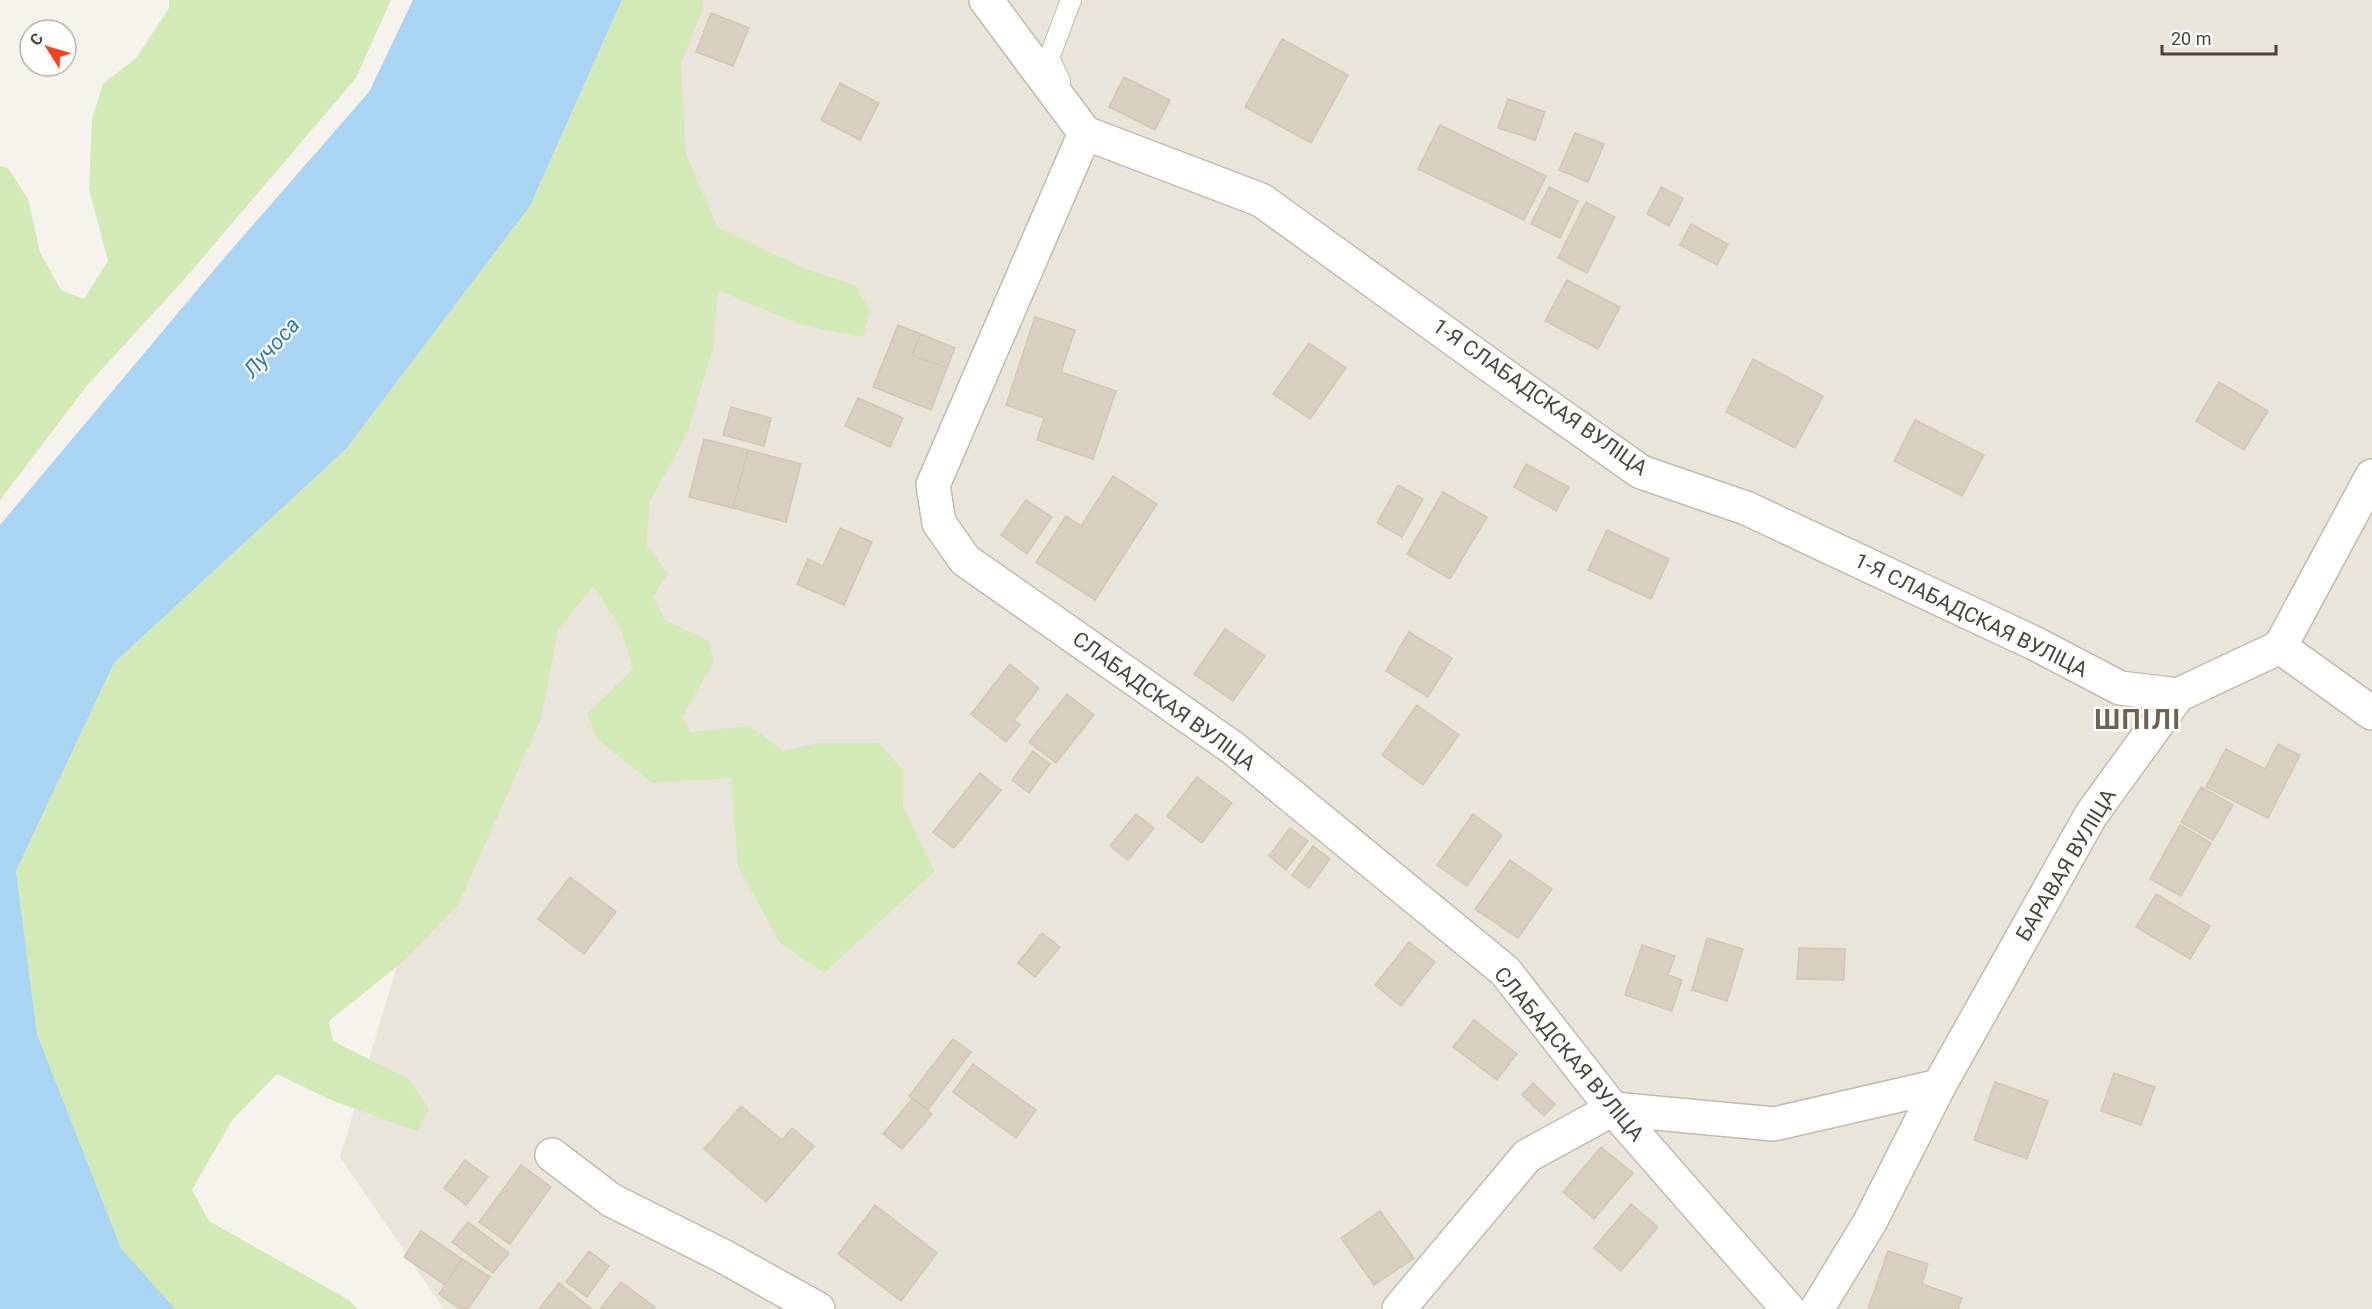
<svg xmlns="http://www.w3.org/2000/svg" width="2372" height="1309" font-family="Roboto,sans-serif">
<style>
.residential{fill:#eae5da}
.green{fill:#d2eab5}
.water{fill:#a9d4f2}
.building{fill:#d8cfc1;stroke:#d3c7b4;stroke-width:1.5}
.lines{fill:none;stroke-linecap:round;stroke-linejoin:round}
.service-casing{stroke:#c2bbae;stroke-width:22}
.minor-casing{stroke:#c2bbae;stroke-width:36}
.service{stroke:#fff;stroke-width:20}
.minor{stroke:#fff;stroke-width:33}
.labels{text-anchor:middle;stroke-width:4.5;stroke-linejoin:round;paint-order:stroke}
.street-label{font-size:21px;fill:#4b4439;stroke:#fff}
.water-label{font-size:22px;font-style:italic;fill:#2e7ab2;stroke:#fff}
.district-label{font-size:27px;font-weight:bold;letter-spacing:1.5px;fill:#6e6250;stroke:#fff}
</style>
<rect width="100%" height="100%" fill="#f6f3ec"/>
<path class="residential" d="M685 0H2372V1309H444L340 1157Z"/>
<path class="green" d="M169 0H391L356 78 182 282 89 383 0 500V166L8 168 28 199 40 252 61 290 84 299 108 261 89 189 92 119 103 84 136 58 169 8Z
M622 0H702L703 9 681 63 686 154 718 228 808 270 856 286 870 311 863 337 802 325 718 290 713 348 687 434 650 501 646 544 668 573 653 597 665 620 709 641 714 662 682 717 691 732 750 726 783 751 818 743H879L903 770V806L935 871 824 973 780 943 738 866 731 778 652 783 597 739 587 714 633 669 621 629 593 586 558 631 541 719 458 905 405 960 329 1021 333 1041 410 1080 429 1109 418 1131 333 1101 277 1074 232 1120 192 1190 209 1221 349 1300 358 1309H175L121 1248 37 1034 16 871 114 663 346 449 530 206Z"/>
<path class="water" d="M413 0H622L530 206 346 449 114 663 16 871 37 1034 121 1248 175 1309H0V525L219 264 369 92Z"/>
<path class="building" d="M711 13 749 28 733 66 696 52Z
M1282 39 1348 75 1311 143 1245 107Z
M1124 77 1170 100 1155 130 1109 107Z
M840 83 879 103 860 140 821 120Z
M1508 99 1545 112 1535 140 1498 128Z
M1440 125 1546 176 1524 220 1418 169Z
M1575 133 1604 144 1588 182 1559 170Z
M1549 187 1578 201 1560 238 1531 224Z
M1661 187 1683 198 1669 226 1647 214Z
M1586 202 1615 217 1587 273 1558 258Z
M1691 224 1728 244 1717 265 1680 245Z
M1567 280 1620 307 1598 349 1545 321Z
M1035 317 1075 330 1061 372 1116 391 1093 459 1037 440 1044 418 1006 405Z
M898 325 921 334 912 355 947 368 931 410 873 387Z
M921 334 955 348 947 368 912 355Z
M1309 343 1346 368 1310 419 1273 394Z
M1753 359 1823 396 1795 448 1726 412Z
M2219 382 2268 411 2244 450 2196 421Z
M858 398 903 418 890 447 845 426Z
M731 407 771 418 764 446 723 435Z
M1915 420 1984 455 1962 496 1894 461Z
M704 439 748 450 733 508 689 497Z
M748 450 801 464 786 522 733 508Z
M1526 464 1569 487 1556 511 1514 487Z
M1113 476 1157 504 1095 600 1036 562 1066 516 1081 526Z
M1398 485 1423 499 1402 537 1377 523Z
M1443 492 1487 517 1450 579 1407 554Z
M1026 500 1052 517 1027 554 1001 535Z
M840 528 872 542 844 605 797 584 808 559 823 566Z
M1607 530 1669 559 1651 599 1588 570Z
M1225 629 1265 656 1233 701 1194 674Z
M1409 632 1452 658 1428 697 1386 671Z
M1010 664 1039 688 1014 720 1020 725 1006 742 971 714Z
M1067 694 1094 715 1056 763 1029 742Z
M1417 705 1459 735 1423 785 1382 755Z
M2278 744 2300 755 2268 818 2206 787 2226 749 2265 769Z
M1033 751 1050 764 1029 793 1012 780Z
M980 773 1001 790 954 848 933 832Z
M1197 777 1232 803 1202 843 1167 816Z
M2201 787 2233 805 2213 840 2181 822Z
M1136 814 1154 828 1128 860 1110 846Z
M1473 814 1502 835 1467 886 1437 865Z
M2180 825 2211 843 2181 896 2150 879Z
M1290 828 1308 841 1286 870 1269 856Z
M1313 846 1330 859 1309 888 1292 875Z
M1510 860 1552 889 1518 938 1475 909Z
M570 877 616 912 584 954 538 919Z
M2156 894 2210 926 2190 959 2136 927Z
M1042 933 1060 947 1035 977 1018 963Z
M1707 938 1743 949 1727 1001 1692 990Z
M1409 942 1435 962 1401 1006 1375 985Z
M1642 945 1675 956 1668 975 1682 980 1672 1011 1625 995Z
M1799 948 1845 949 1844 980 1797 979Z
M1474 1020 1517 1054 1497 1080 1453 1047Z
M953 1039 971 1052 928 1110 909 1096Z
M973 1064 1036 1110 1016 1138 953 1092Z
M2114 1073 2155 1087 2141 1125 2101 1111Z
M1995 1082 2048 1101 2027 1159 1974 1140Z
M1533 1083 1555 1104 1544 1116 1522 1095Z
M913 1098 932 1114 902 1149 883 1134Z
M741 1106 782 1140 792 1128 814 1146 766 1202 704 1149Z
M1601 1147 1633 1173 1594 1219 1563 1192Z
M465 1160 488 1177 466 1205 444 1188Z
M521 1165 551 1187 510 1244 479 1222Z
M1631 1204 1658 1227 1621 1271 1594 1248Z
M875 1205 937 1253 901 1301 838 1254Z
M1380 1211 1414 1258 1374 1285 1341 1238Z
M468 1222 509 1253 493 1273 452 1242Z
M421 1231 462 1259 445 1285 404 1257Z
M589 1251 609 1266 587 1297 566 1282Z
M1888 1251 1928 1264 1922 1284 1962 1298 1958 1309H1868Z
M462 1259 490 1277 468 1309H460L439 1294Z
M621 1282 655 1307 653 1309H600Z
M559 1283 592 1309H539Z"/>
<g class="lines">
<g class="service-casing">
<path id="service" d="M1060 81 1049 58 1071 0"/>
</g>
<g class="minor-casing">
<path id="minor" d="M986 0 1085 133 933 485 939 523 965 560 1233 748 1505 971 1613 1109 1788 1309
M1085 133 1261 200 1516 384 1641 472 1746 508 2036 644 2120 688 2178 695
M2280 647 2372 713
M552 1155 611 1200 721 1255 818 1309
M1399 1309 1527 1156 1613 1109 1774 1124 1939 1086
M1817 1309 1870 1222 1939 1086 2091 815 2178 695 2280 647 2372 476"/>
</g>
<use href="#service" class="service"/>
<use href="#minor" class="minor"/>
</g>
<g class="labels">
<g class="street-label">
<text transform="translate(1540 397) rotate(35)" y="7">1-Я СЛАБАДСКАЯ ВУЛІЦА</text>
<text transform="translate(1971 615) rotate(26)" y="7">1-Я СЛАБАДСКАЯ ВУЛІЦА</text>
<text transform="translate(1164 701) rotate(36)" y="7">СЛАБАДСКАЯ ВУЛІЦА</text>
<text transform="translate(2066 865) rotate(-59)" y="7">БАРАВАЯ ВУЛІЦА</text>
<text transform="translate(1569 1054) rotate(50)" y="7">СЛАБАДСКАЯ ВУЛІЦА</text>
</g>
<g class="water-label">
<text transform="translate(271 347) rotate(-48)" y="8">Лучоса</text>
</g>
<g class="district-label">
<text x="2138" y="729">ШПІЛІ</text>
</g>
</g>
<g transform="translate(48 48) rotate(307)"><circle r="28" fill="#ffffff" stroke="#b7b4b0" stroke-width="1.5"/>
<path d="M0-4.5L10 22L0 15L-10 22Z" fill="#fc3f1d"/>
<text y="-9" font-size="16" font-weight="bold" text-anchor="middle" fill="#4b4439">С</text>
</g>
<path d="M2162 45v9h114v-9" fill="none" stroke="#4b4439" stroke-width="3"/>
<text x="2171" y="45" font-size="18" fill="#4b4439" stroke="#ffffff" stroke-width="4.5" paint-order="stroke">20 m</text>
</svg>
